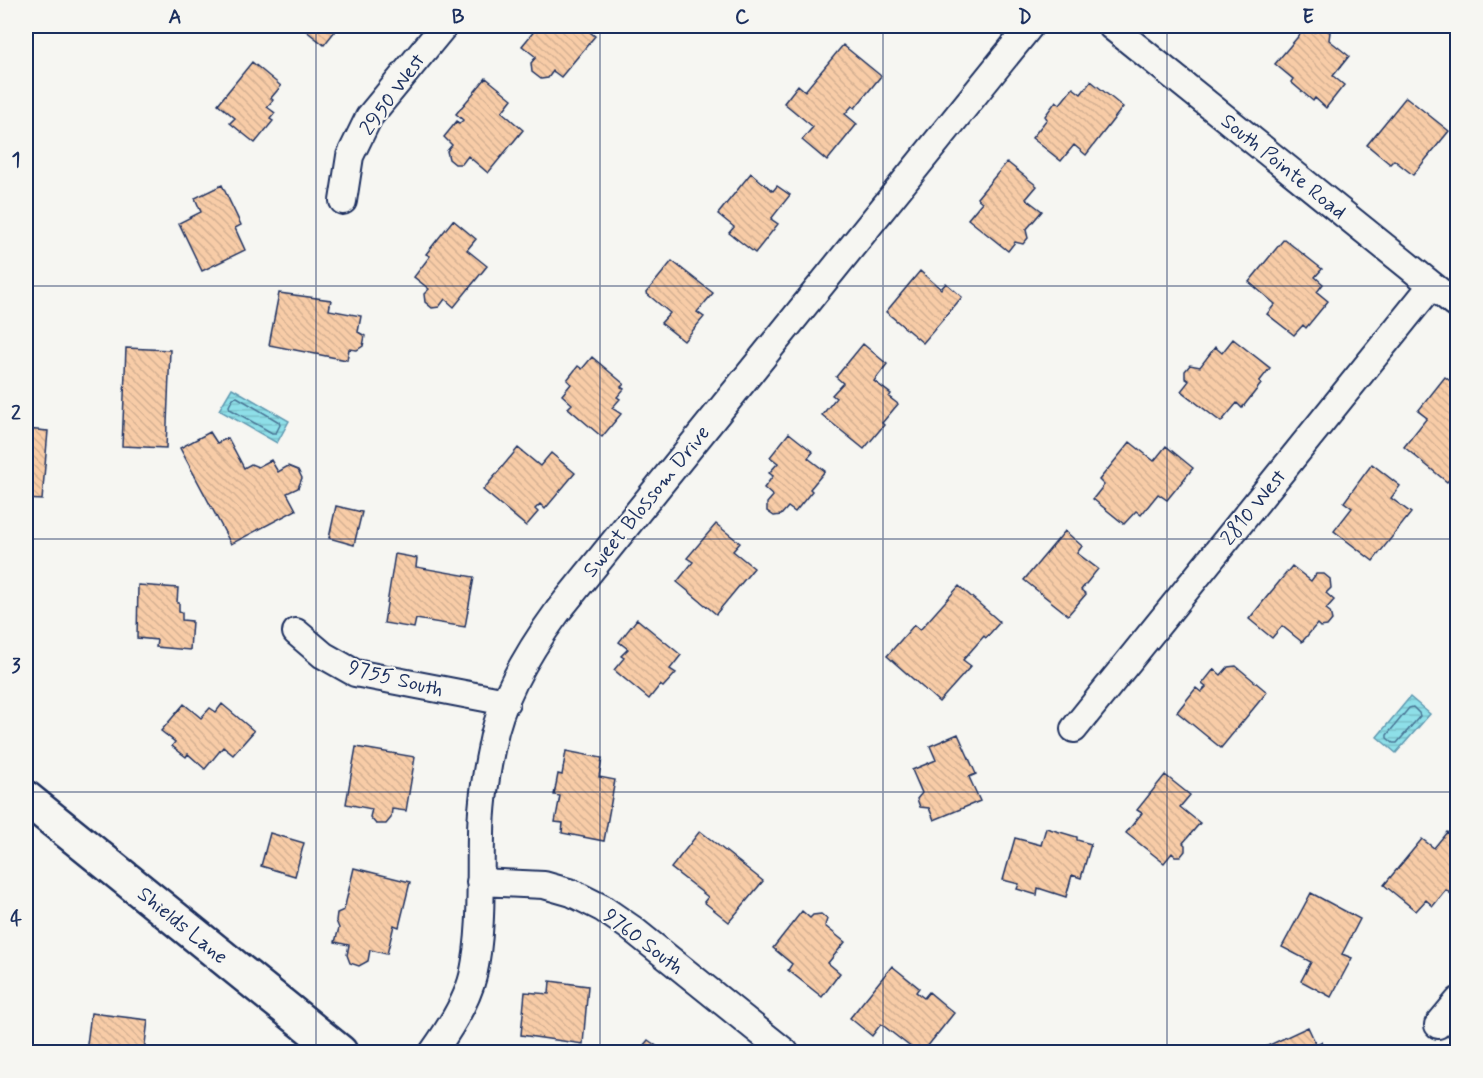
<svg xmlns="http://www.w3.org/2000/svg" width="1483" height="1078" font-family="Mynerve,sans-serif">
<style>
.water{fill:url(#water-rules);stroke:#6099b1;stroke-width:1.5}
.lines{fill:none;stroke-linecap:round;stroke-linejoin:round}
.shore{stroke:#497595;stroke-width:1.5}
.building{fill:url(#building-back-hatch);stroke:#1b2f5e;stroke-width:1.5}
.street-casing{stroke:#1b2f5e;stroke-width:30}
.secondary-casing{stroke:#1b2f5e;stroke-width:38}
.street{stroke:#f6f6f2;stroke-width:26}
.secondary{stroke:#f6f6f2;stroke-width:33}
.grid{fill:none;stroke:#1b2f5e;stroke-width:1.5;stroke-opacity:0.55}
.labels{text-anchor:middle;stroke-width:4.5;stroke-linejoin:round;paint-order:stroke}
.street-label{font-size:21px;fill:#1b2f5e;stroke:#f6f6f2}
.neatline{fill:none;stroke:#1b2f5e;stroke-width:2}
.grid-label{font-size:20px;text-anchor:middle;font-weight:bold;fill:#1b2f5e}
</style>
<defs>
<pattern id="water-rules" width="6" height="5" patternUnits="userSpaceOnUse" patternTransform="scale(1.5)"><rect width="6" height="5" fill="#8edfe8"/><path d="M0 2.5h6" fill="none" stroke="#7ac0c9"/></pattern>
<pattern id="building-back-hatch" width="6" height="6" patternUnits="userSpaceOnUse" patternTransform="scale(1.5)"><rect width="6" height="6" fill="#f8cca7"/><path d="M-1 5l2 2M0 0l6 6M5-1l2 2" fill="none" stroke="#d4b092"/></pattern>
</defs>
<rect width="100%" height="100%" fill="#f6f6f2"/>
<filter id="ink" filterUnits="userSpaceOnUse"><feTurbulence type="fractalNoise" baseFrequency=".0167" numOctaves="2"/><feDisplacementMap in="SourceGraphic" scale="12" xChannelSelector="R" yChannelSelector="G"/><feConvolveMatrix kernelMatrix="1 2 1 2 8 2 1 2 1" color-interpolation-filters="sRGB"/></filter>
<g filter="url(#ink)">
<path class="water" d="M232 388 289 421 277 443 219 410Z
M1410 697 1430 714 1396 753 1377 737Z"/>
<g class="lines">
<path class="shore" d="M237 397 279 422 280 425 276 433H272L230 409 229 406 233 398Z
M1413 707 1419 713 1420 716 1397 743H1393L1387 738V735L1409 708Z"/>
</g>
<path class="building" d="M26 26H32L31 38 26 37Z
M300 26H339L324 45Z
M532 26H582L595 36 561 77 553 71 548 78 541 79 532 72 531 63 536 57 522 46 536 29Z
M1307 26 1315 32 1318 28H1324L1330 32 1329 40 1349 56 1333 76 1344 85 1326 108 1315 98 1313 101 1291 82 1293 79 1275 64Z
M843 45 881 76 855 108 852 106 845 114 857 124 827 161 802 140 813 127 784 103 798 85 805 91Z
M252 62 281 86 271 98 273 100 267 107 275 113 270 119 273 121 255 143 230 123 235 118 218 104Z
M486 78 512 99 502 112 523 130 488 173 468 156 462 164H455L449 159 447 151 452 145 444 137 457 121 459 124 463 120 456 114Z
M1091 81 1123 107 1086 155 1074 145 1061 161 1032 138 1047 119 1045 116 1056 101 1060 104 1073 88 1081 94Z
M1406 97 1449 131 1413 175 1394 160 1390 164 1367 145Z
M1007 162 1037 186 1026 199 1042 211 1026 230 1028 238 1023 244 1015 242 1008 251 968 219 982 202 977 198Z
M751 173 773 191 777 186 790 195 771 219 778 224 755 253 729 233 734 227 718 214Z
M222 185 241 225 235 228 245 250 202 271 179 223 201 212 195 198Z
M26 216H29L26 255Z
M453 220 476 239 467 250 487 266 454 307 445 299 439 307 432 308 425 302 424 294 429 289 414 277 430 256 426 254Z
M1284 239 1322 269 1315 277 1323 284 1317 292 1328 301 1306 328 1303 325 1294 335 1267 314 1275 304 1249 282Z
M672 261 713 293 697 312 704 317 684 341 661 323 670 313 646 293Z
M920 271 941 289 946 283 962 297 923 343 886 312Z
M279 293 331 300 329 310 361 316 358 332 365 336 363 346 357 350 349 349 347 360 269 345Z
M1233 339 1270 368 1259 382 1261 384 1242 408 1237 403 1221 422 1181 391 1189 381 1185 378V371L1190 365 1200 367 1215 347 1222 353Z
M863 344 887 364 874 381 891 394 889 397 898 404 882 423 884 425 864 449 822 415 836 398 832 395 843 383 836 377Z
M126 348 170 350 166 448 122 446Z
M592 357 624 384 621 387 624 389 617 397 620 399 612 408 621 414 602 437 568 408 572 404 562 395 571 384 567 380 578 366 582 369Z
M1445 377 1458 387V470L1447 482 1404 447 1427 418 1418 411Z
M26 429 48 431 42 500 26 499Z
M210 432 217 443 228 438 244 468 251 464 258 467 271 460 278 472 288 466 298 470 302 478 298 488 287 493 296 510 231 544 180 448Z
M789 433 813 452 808 458 825 471 810 489 812 491 795 512 788 507 781 515 774 516 767 511V503L773 496 764 488 773 476 769 473 778 463 770 457Z
M1130 442 1154 461 1166 446 1193 468 1167 500 1158 494 1141 515 1136 511 1124 524 1093 499 1104 485 1099 480Z
M518 448 540 466 551 453 575 473 545 509 540 504 535 509 538 512 526 526 483 490Z
M1372 464 1400 486 1391 498 1411 513 1373 561 1334 531 1352 508 1344 502Z
M336 506 362 512 354 545 329 538Z
M716 524 740 543 733 551 754 568 716 614 677 582 693 562 687 558Z
M1065 531 1082 546 1077 553 1098 569 1081 590 1086 594 1068 615 1024 580Z
M395 554 417 558 416 567 474 577 465 627 416 619 414 628 384 623Z
M1292 566 1311 581 1316 574H1324L1330 579 1331 588 1326 593 1334 600 1326 609 1330 612 1332 620 1327 626 1320 627 1317 624 1302 642 1282 626 1272 638 1249 619Z
M138 585 178 588 177 603H179V612L182 613V620L192 621 190 650 156 647 157 640 137 638Z
M959 586 1000 622 986 638 984 636 963 660 971 666 939 702 887 656 914 625 920 630Z
M637 619 681 655 670 669 676 673 663 687 660 685 649 699 614 670 624 658 621 656 628 649 619 642Z
M1236 666 1267 692 1221 748 1177 712 1196 688 1201 692 1206 687 1202 684 1214 669 1221 675 1228 667Z
M184 704 201 718 210 708 216 712 222 704 254 731 233 755 223 747 205 769 188 754 186 757 172 746 175 742 161 731Z
M958 734 976 774 969 777 980 801 934 820 929 808 920 807 917 799 922 793 912 770 936 760 930 746Z
M356 747 415 757 406 811 392 809 391 818 386 824H376L370 817 372 809 346 804Z
M566 751 602 758 599 777 615 780 604 841 562 833 563 823 555 822 560 796 554 795 558 774 562 775Z
M1165 775 1190 795 1180 807 1200 823 1183 843 1185 845V851L1181 856H1175L1172 853 1164 863 1126 833 1142 813 1137 810Z
M1046 828 1077 837V840L1091 844 1081 878 1072 875 1066 897 1038 888 1037 895 1017 889 1019 884 1003 880 1015 838 1041 845Z
M700 831 763 881 729 922 704 902 708 897 671 868Z
M1447 832 1458 841V885L1451 894 1446 890 1433 906 1426 900 1416 911 1384 885 1422 839 1434 848Z
M270 833 304 843 295 876 261 866Z
M354 868 410 882 399 927 394 925 387 954 370 950 368 961 359 966 350 963 347 955 349 945 335 942 339 928 336 921 337 913 344 910Z
M1311 893 1360 919 1342 954 1352 958 1331 997 1301 981 1311 962 1282 947Z
M802 911 810 918 813 915 821 914 827 919 825 926 845 942 828 963 840 973 822 997 788 970 792 964 773 948Z
M892 966 919 988 916 992 924 998 929 992 954 1013 923 1052H917L881 1024 872 1036 850 1018Z
M550 981 588 986 583 1044 521 1035 525 992 549 994Z
M91 1013 148 1020 144 1052H86Z
M1308 1027 1316 1044 1321 1042 1326 1052H1265L1263 1048Z
M26 1040 39 1052H26Z
M648 1040 665 1052H638Z"/>
<g class="lines">
<g class="street-casing">
<path id="street" d="M1111 26 1458 306
M343 201 350 156 369 117 444 26
M296 632 323 655 355 673 506 702
M1074 729 1432 285
M480 882 544 885 572 893 602 908 631 928 785 1052
M1438 1025 1458 1001
M433 1052C448 1031 467 1001 473 976 483 930 480 882 481 835 481 806 486 774 492 745 500 699 531 648 558 611L1030 26"/>
</g>
<g class="secondary-casing">
<path id="secondary" d="M26 798 340 1052"/>
</g>
<use href="#street" class="street"/>
<use href="#secondary" class="secondary"/>
</g>
</g>
<path class="grid" d="M316 26V1052M600 26V1052M883 26V1052M1167 26V1052M26 286H1458M26 539H1458M26 792H1458"/>
<g class="labels">
<g class="street-label">
<text transform="translate(392 94) rotate(-54)" y="7">2950 West</text>
<text transform="translate(1284 166) rotate(39)" y="7">South Pointe Road</text>
<text transform="translate(646 501) rotate(-51)" y="7">Sweet Blossom Drive</text>
<text transform="translate(1253 507) rotate(-51)" y="7">2810 West</text>
<text transform="translate(396 678) rotate(14)" y="7">9755 South</text>
<text transform="translate(183 925) rotate(39)" y="7">Shields Lane</text>
<text transform="translate(644 941) rotate(37)" y="7">9760 South</text>
</g>
</g>
<rect width="1483" height="1078" fill="none" stroke="#f6f6f2" stroke-width="66"/>
<rect x="33" y="33" width="1417" height="1012" class="neatline"/>
<g class="grid-label">
<text x="175" y="23">A</text>
<text x="458" y="23">B</text>
<text x="742" y="23">C</text>
<text x="1025" y="23">D</text>
<text x="1308" y="23">E</text>
<text x="16" y="166">1</text>
<text x="16" y="419">2</text>
<text x="16" y="672">3</text>
<text x="16" y="925">4</text>
</g>
</svg>
